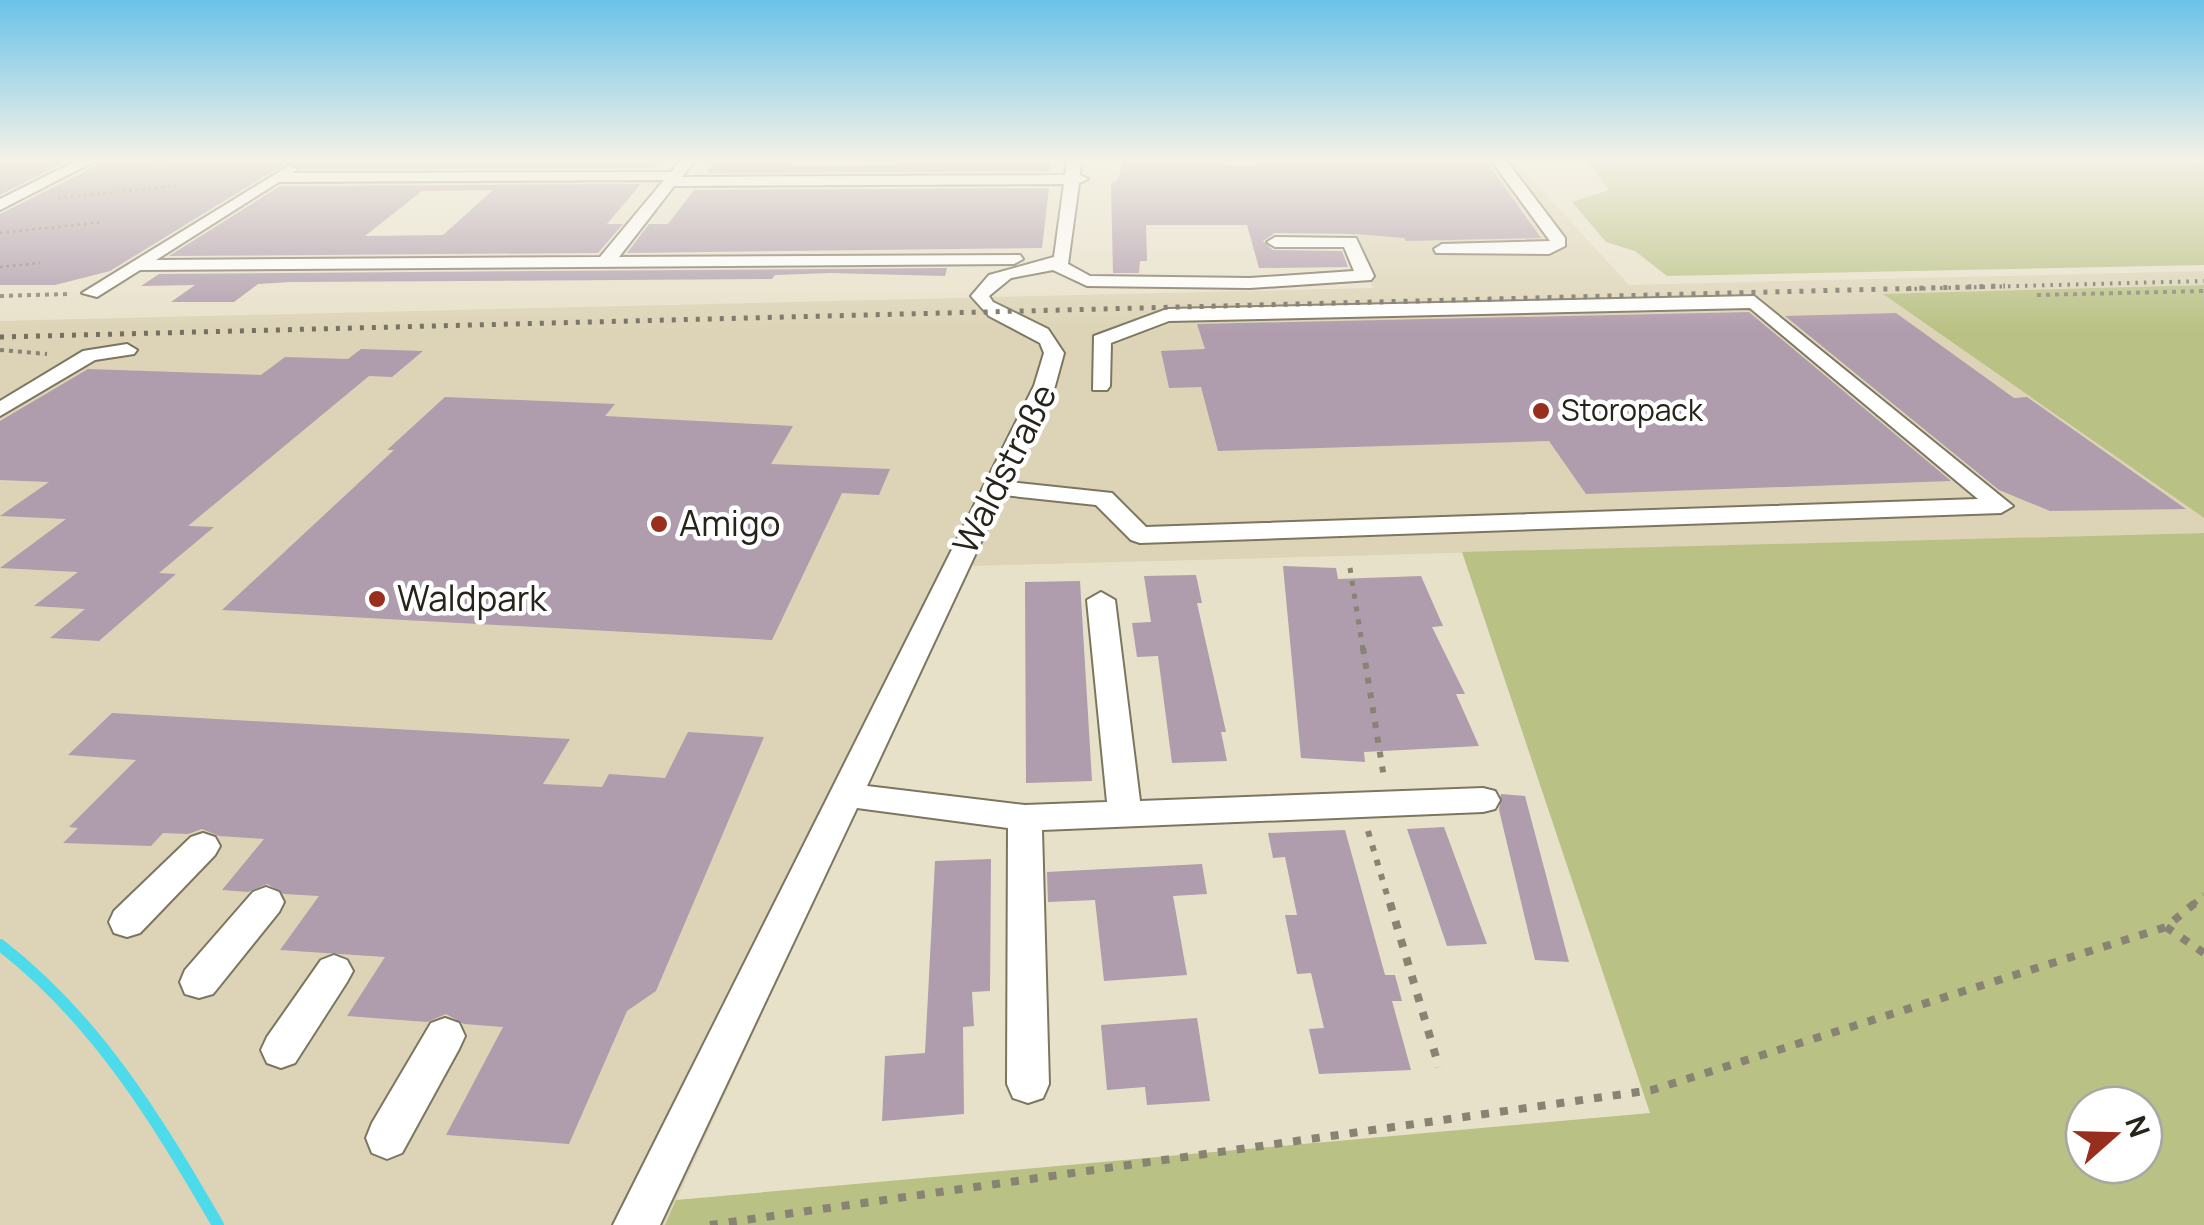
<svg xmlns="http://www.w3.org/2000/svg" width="2204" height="1225" font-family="Manrope,sans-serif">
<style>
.built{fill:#ddd4b7}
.green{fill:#b9c184;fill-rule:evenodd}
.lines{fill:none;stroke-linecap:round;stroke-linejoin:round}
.stream{stroke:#4ddaeb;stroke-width:12}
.building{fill:#af9cac;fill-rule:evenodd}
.minor-casing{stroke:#7c7661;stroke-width:4}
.path-far4{stroke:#888373;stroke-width:2.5;stroke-dasharray:2.5 4;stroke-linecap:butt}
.path-far3{stroke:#888373;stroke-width:4;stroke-dasharray:4 5;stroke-linecap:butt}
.path-far2{stroke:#888373;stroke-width:5;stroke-dasharray:5 8;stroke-linecap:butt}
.path-far1{stroke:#888373;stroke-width:6;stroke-dasharray:6 9;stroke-linecap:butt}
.path{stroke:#888373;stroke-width:8;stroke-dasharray:8 11;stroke-linecap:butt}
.minor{fill:#fff;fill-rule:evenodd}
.rail-far1{stroke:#736f61;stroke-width:4;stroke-dasharray:2.5 6;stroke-linecap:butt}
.rail{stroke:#736f61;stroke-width:5;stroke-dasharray:4 8;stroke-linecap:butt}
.poi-dot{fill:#982e1e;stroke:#fff;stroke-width:4}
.labels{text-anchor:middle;stroke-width:9;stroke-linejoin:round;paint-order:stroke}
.far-poi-label{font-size:30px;fill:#25231a;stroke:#fff;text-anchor:start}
.street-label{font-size:35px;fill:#25231a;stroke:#fff}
.poi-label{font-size:35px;fill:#25231a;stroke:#fff;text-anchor:start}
</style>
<rect width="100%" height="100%" fill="#e8e1ca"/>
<path class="built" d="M1321 160H1514L1629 285 2204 271V285L1885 295 2204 518V533L968 566 665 1225H0V321L1373 288Z"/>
<path class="green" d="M1586 160H2204V265L1667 276 1635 251 1606 242 1572 202 1609 190Z
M2204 285V518L1883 294Z
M2204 533V1225H665L676 1200 1650 1113 1462 552ZM2084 1105H2144V1165H2084Z"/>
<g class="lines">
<path class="stream" d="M0 945C97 1020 157 1120 218 1225"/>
</g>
<path class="building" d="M0 160H58L61 164 0 195Z
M108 160 370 162 661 160 654 168 300 169 288 162 110 271 55 285H0V214Z
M717 160H795L792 166 1050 163 1049 171 707 173Z
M1123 160 1257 166 1256 160H1485L1541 238 1406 241 1404 238 1356 234 1275 233 1263 241 1273 250 1342 251 1348 267 1259 268 1247 225H1146L1147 261H1140L1139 273H1113L1111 184 1118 180Z
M641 184 607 224H623L598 253 169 256 280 186ZM493 190 443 235 365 236 422 191Z
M1049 188 1042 248 627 253 649 224H668L694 190Z
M947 268 945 276 830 273 775 275 772 279 290 282 258 284 234 302H171L195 285 141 286 159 274Z
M1749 312 1951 481 1586 494 1549 441 1218 451 1201 387 1169 388 1161 351 1205 349 1197 324Z
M1896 313 2014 398 2027 397 2186 509 2050 511 1999 490 1785 316Z
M361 349 423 351 392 377 369 376 188 526 214 527 159 573 176 574 99 641 50 638 85 609 34 606 78 572 0 568 66 519 0 516 49 482 0 480V421L88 369 261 375 285 357 348 359Z
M445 397 615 404 605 416 793 426 771 464 890 469 879 495 842 493 772 640 222 610 394 450H387Z
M1283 566 1336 568 1338 579 1421 576 1443 626 1432 627 1465 694H1456L1479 746 1364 752 1365 762 1301 758Z
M1196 575 1202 603H1197L1226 732H1221L1227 761 1172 763 1158 656 1137 657 1132 623 1151 622 1144 576Z
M1080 581 1092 781 1026 783 1025 582Z
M112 713 570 739 543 784 602 787 609 774 665 778 688 732 764 737 656 991 627 1011 569 1144 446 1135 503 1027 464 1024 446 1014 427 1022 347 1016 385 957 280 950 319 896 284 894 267 884 248 892 222 890 264 839 219 836 202 829 188 834 163 833 151 846 63 843 78 828 69 827 136 760 68 755Z
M1501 794 1525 796 1569 962 1535 960 1499 810Z
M1444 827 1487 944 1447 946 1407 829Z
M1345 830 1385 975H1395L1402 1001H1392L1411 1070 1319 1074 1309 1029 1324 1028 1311 973 1297 974 1285 915H1297L1285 857 1273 858 1268 833Z
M991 859 990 991 972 992 974 1026 963 1027 964 1114 882 1121 885 1056 925 1053 935 861Z
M1202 864 1207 894 1173 896 1187 975 1104 981 1095 900 1048 902 1047 872Z
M1197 1018 1210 1101 1147 1105 1145 1087 1107 1090 1101 1025Z"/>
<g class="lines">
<g class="minor-casing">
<path id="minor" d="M78 160H97L0 210V199Z
M680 160H695L682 177 1065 175 1067 160H1081L1080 175 1088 179 1079 183 1068 264 1090 276 1250 278 1354 271 1344 247H1275L1267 242 1275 237 1356 238 1374 276 1371 280 1250 288 1087 286 1053 270 1011 278 989 296 993 302 1048 329 1064 353 1055 386 1010 482 1112 493 1146 527 1978 499 1750 308 1169 321 1111 343 1110 386 1107 390H1093L1094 336 1167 309 1754 296 2013 506 2001 513 1140 543 1131 540 1096 505 1003 495 867 786 1025 805 1107 802 1087 600 1101 592 1115 600 1140 801 1483 788 1495 791 1500 800 1495 809 1483 812 1042 830 1049 1084 1043 1098 1028 1103 1013 1098 1007 1084 1008 828 857 808 660 1225H613L1034 386 1044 353 1040 343 989 316 971 296 989 275 1054 257 1064 184 674 186 619 257 1020 255 1023 259 1014 264 140 270 97 297 82 293 290 165 297 169 293 173 671 172ZM664 180 600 257 156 260 279 182Z
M1491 160H1506L1565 238V246L1549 254 1436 253 1434 249 1442 244 1550 241Z
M127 344 137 350 134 354 95 360 0 416V401L83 351Z
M203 833 215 837 220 846 215 855 140 933 127 937 114 933 109 922 114 911 191 837Z
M266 887 279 892 284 902 279 912 213 994 199 998 185 994 180 982 185 970 253 892Z
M334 955 347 960 353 971 347 982 295 1063 281 1068 267 1063 261 1050 267 1037 321 960Z
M445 1018 459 1023 465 1036 459 1049 402 1153 387 1159 372 1153 366 1138 372 1123 431 1023Z"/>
</g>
<path class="path-far4" d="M1155 160 1157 173
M1226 160 1229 174
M2101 160 2204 167
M108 167 182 160
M58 198 176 186
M0 233 103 222
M0 267 40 263"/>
<path class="path-far3" d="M2037 295 2204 291
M0 296 68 294
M0 350 47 354"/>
<path class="path-far2" d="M1350 568 1363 650"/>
<path class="path-far1" d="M1363 648 1384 778
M1368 831 1390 905
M2192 905 2204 895"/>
<path class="path" d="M1390 903 1439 1067
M2166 927 2204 953
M710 1225 1652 1090 2166 927 2195 903"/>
<use href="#minor" class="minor"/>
<path class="rail-far1" d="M1906 289 2204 281"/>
<path class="rail" d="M0 337 2005 286"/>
</g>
<linearGradient id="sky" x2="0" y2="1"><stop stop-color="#6ac3e9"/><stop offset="0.48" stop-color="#f5f2e7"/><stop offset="1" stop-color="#f5f2e7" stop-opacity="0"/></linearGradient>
<rect width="2204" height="332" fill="url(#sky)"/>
<g class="poi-dot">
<circle cx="1541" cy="411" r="10"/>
<circle cx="659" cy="524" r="10"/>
<circle cx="377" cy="599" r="10"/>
</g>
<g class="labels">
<g class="far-poi-label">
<text x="1561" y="421">Storopack</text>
</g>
<g class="street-label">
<text transform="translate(1005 469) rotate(-63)" y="12">Waldstraße</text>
</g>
<g class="poi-label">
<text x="679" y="536">Amigo</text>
<text x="397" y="611">Waldpark</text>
</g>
</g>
<g transform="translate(2114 1135) rotate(70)"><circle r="48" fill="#ffffff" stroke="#a8a7a3" stroke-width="2.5"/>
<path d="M0-8L18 38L0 25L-18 38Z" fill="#982e1e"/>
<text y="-15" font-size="28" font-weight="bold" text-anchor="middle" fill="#25231a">N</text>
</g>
</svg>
